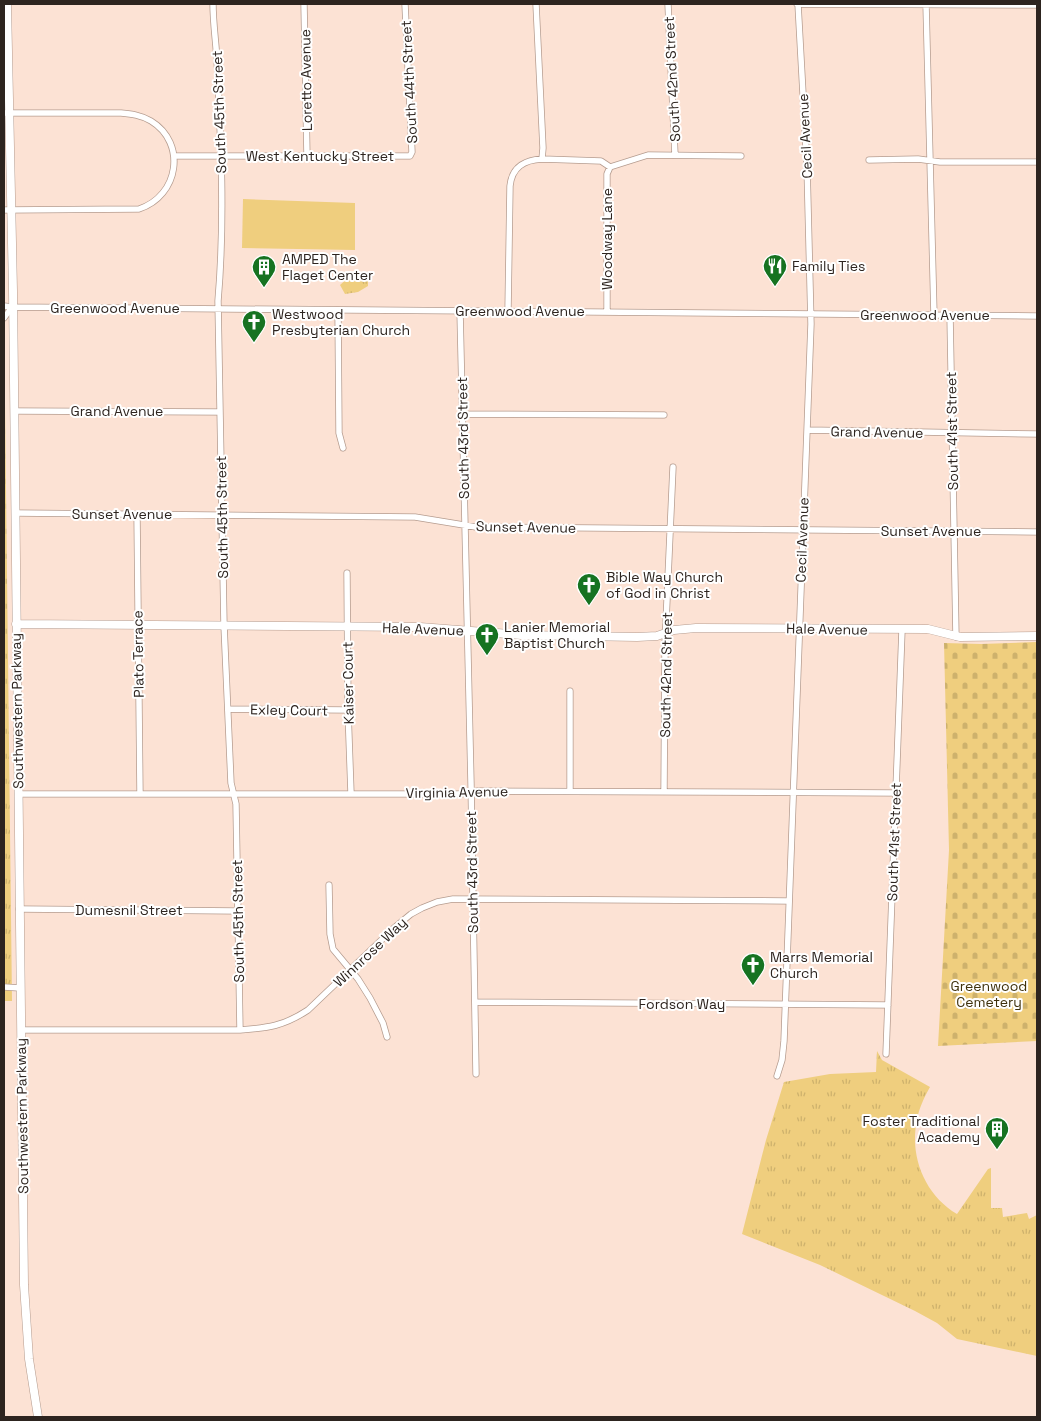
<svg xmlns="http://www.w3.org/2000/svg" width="1041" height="1421" font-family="'Space Grotesk',sans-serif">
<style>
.grass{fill:url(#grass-tufts)}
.cemetery{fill:url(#cemetery-stones)}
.pitch{fill:#efce7e}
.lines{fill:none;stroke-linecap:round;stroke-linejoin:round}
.street-casing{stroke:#b59c8f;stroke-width:7}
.secondary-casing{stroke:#b59c8f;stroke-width:9}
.street{stroke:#fff;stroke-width:5.5}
.secondary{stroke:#fff;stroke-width:8}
.labels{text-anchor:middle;stroke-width:4;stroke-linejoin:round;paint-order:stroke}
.street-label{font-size:14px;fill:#2d241f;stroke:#fff}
.poi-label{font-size:14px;fill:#2d241f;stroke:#fff;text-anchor:start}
.park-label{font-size:14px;fill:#3f310c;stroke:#fff}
</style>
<defs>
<pattern id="grass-tufts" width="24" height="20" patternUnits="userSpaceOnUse" patternTransform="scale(1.25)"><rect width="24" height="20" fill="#efce7e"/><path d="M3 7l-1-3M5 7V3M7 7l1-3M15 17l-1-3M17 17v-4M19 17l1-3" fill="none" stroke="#cdb16c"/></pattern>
<pattern id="cemetery-stones" width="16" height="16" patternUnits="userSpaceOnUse" patternTransform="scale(1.25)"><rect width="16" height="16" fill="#efce7e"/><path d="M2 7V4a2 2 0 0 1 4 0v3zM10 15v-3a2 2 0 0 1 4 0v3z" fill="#cdb16c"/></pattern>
</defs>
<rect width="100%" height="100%" fill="#fce2d4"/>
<path class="grass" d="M349 277 353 281 365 277 368 281V286L358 292 345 294 340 285Z
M4 317 12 1001H4Z
M877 1051 882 1060 930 1087C924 1098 919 1108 917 1120 909 1156 925 1195 957 1214L988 1169 991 1168V1208H1002L1003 1217 1027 1213 1029 1219 1037 1215V1356L957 1339 937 1323 915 1311 820 1265 742 1234 766 1140 784 1082 830 1074 876 1072Z"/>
<path class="cemetery" d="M1037 642V1041L938 1046 949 850 944 643 981 644Z"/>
<path class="pitch" d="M243 199 355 203V250L242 248Z"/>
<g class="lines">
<g class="street-casing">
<path id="street" d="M213 4C213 23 216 42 217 61 221 140 225 221 218 301L224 625 231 783 236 804 240 1030
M304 4 307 156
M536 4 543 148 542 159
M668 4 675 155
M797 4 1037 5
M926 4 934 315
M4 113H121C131 114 141 115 151 121 187 143 179 196 139 209L4 210
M175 156H410L412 152 405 4
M869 160 918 159 940 162H1037
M4 306 12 307 1037 316
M338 310 339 433 343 448
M460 311 471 783 476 1074
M508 311 510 186C512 167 524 160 542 159L601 161 610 167 648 155 741 156
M607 312V174L610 167
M950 315 956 637
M4 318 12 307
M14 411 220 412
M462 414 664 415
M807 430 1037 434
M15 513 415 517 476 527 1037 532
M137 514 140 794
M347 573 348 710 351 793
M570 691V791
M229 709 348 710
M664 792 665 644 673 467
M18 794H461L478 791 896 793
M329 885 330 934 333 949 358 979 370 998 383 1023 387 1037
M19 909 238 911
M4 987 20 988
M475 1002 888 1005
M21 1030H240C268 1028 284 1026 308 1010L394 928 411 914 422 908 437 902 453 899 788 901
M886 1054 902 630
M777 1076 782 1060 784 1041 811 324 807 166 798 4"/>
</g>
<g class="secondary-casing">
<path id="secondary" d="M7 4 13 291 24 1285 29 1359 38 1417
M16 624 420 627 521 635 637 637 657 636 674 630 696 628 928 629 960 637 1037 636"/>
</g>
<use href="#street" class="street"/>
<use href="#secondary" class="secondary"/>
</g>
<defs>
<g id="restaurant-pin" transform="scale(1.25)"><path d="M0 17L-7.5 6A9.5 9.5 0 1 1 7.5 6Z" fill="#167321" stroke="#fff"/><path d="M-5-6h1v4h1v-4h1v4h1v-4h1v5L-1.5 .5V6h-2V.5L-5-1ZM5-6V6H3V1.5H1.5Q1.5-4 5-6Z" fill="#fff"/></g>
<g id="building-pin" transform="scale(1.25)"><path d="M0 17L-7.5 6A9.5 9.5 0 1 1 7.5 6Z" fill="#167321" stroke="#fff"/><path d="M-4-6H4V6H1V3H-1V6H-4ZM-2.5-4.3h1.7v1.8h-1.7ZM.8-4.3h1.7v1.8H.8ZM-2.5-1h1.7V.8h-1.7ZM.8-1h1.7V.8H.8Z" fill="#fff"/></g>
<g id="church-pin" transform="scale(1.25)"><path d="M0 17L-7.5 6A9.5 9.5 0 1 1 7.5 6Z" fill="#167321" stroke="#fff"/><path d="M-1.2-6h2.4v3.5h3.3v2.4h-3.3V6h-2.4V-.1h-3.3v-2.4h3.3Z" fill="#fff"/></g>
</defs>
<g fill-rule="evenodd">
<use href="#restaurant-pin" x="775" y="266"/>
<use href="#building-pin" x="264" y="267"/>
<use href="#church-pin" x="254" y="322"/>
<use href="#church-pin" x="589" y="585"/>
<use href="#church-pin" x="487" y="635"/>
<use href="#church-pin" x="753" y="965"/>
<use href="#building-pin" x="997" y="1129"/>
</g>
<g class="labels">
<g class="street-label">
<text transform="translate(672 79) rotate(-93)" y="5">South 42nd Street</text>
<text transform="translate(306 80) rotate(-91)" y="5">Loretto Avenue</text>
<text transform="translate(409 82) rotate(-93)" y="5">South 44th Street</text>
<text transform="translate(219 112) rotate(-92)" y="5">South 45th Street</text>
<text transform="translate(805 136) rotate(-93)" y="5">Cecil Avenue</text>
<text x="320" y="161">West Kentucky Street</text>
<text transform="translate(607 239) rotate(-90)" y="5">Woodway Lane</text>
<text x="115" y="313">Greenwood Avenue</text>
<text x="520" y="316">Greenwood Avenue</text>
<text x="925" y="320">Greenwood Avenue</text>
<text x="117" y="416">Grand Avenue</text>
<text transform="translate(952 431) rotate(-91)" y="5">South 41st Street</text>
<text transform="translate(877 432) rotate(1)" y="5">Grand Avenue</text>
<text transform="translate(463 438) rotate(-91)" y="5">South 43rd Street</text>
<text x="122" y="519">Sunset Avenue</text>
<text transform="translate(222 517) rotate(-91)" y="5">South 45th Street</text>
<text transform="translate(526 527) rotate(1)" y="5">Sunset Avenue</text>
<text x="931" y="536">Sunset Avenue</text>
<text transform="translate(802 540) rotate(-88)" y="5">Cecil Avenue</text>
<text transform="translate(423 629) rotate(2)" y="5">Hale Avenue</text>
<text transform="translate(827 629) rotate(1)" y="5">Hale Avenue</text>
<text transform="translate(138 654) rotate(-91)" y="5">Plato Terrace</text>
<text transform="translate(666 675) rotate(-89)" y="5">South 42nd Street</text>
<text transform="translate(348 683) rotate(-91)" y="5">Kaiser Court</text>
<text transform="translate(289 710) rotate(1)" y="5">Exley Court</text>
<text transform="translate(17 711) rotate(-91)" y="5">Southwestern Parkway</text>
<text transform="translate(457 792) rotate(-1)" y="5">Virginia Avenue</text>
<text transform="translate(894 842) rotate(-88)" y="5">South 41st Street</text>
<text transform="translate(472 872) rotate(-91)" y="5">South 43rd Street</text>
<text x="129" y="915">Dumesnil Street</text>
<text transform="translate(238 921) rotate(-91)" y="5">South 45th Street</text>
<text transform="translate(370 952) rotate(-43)" y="5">Winnrose Way</text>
<text x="682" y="1009">Fordson Way</text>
<text transform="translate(22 1116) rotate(-91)" y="5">Southwestern Parkway</text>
</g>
<g class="poi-label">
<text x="282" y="264">AMPED The<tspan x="282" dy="16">Flaget Center</tspan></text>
<text x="792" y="271">Family Ties</text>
<text x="272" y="319">Westwood<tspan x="272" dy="16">Presbyterian Church</tspan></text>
<text x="606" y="582">Bible Way Church<tspan x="606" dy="16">of God in Christ</tspan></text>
<text x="504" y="632">Lanier Memorial<tspan x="504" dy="16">Baptist Church</tspan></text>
<text x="770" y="962">Marrs Memorial<tspan x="770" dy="16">Church</tspan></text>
<text x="980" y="1126" text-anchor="end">Foster Traditional<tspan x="980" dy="16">Academy</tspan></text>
</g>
<g class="park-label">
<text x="989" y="991">Greenwood<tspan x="989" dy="16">Cemetery</tspan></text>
</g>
</g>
<rect width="1041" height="1421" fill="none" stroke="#2d241f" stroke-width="10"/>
</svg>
